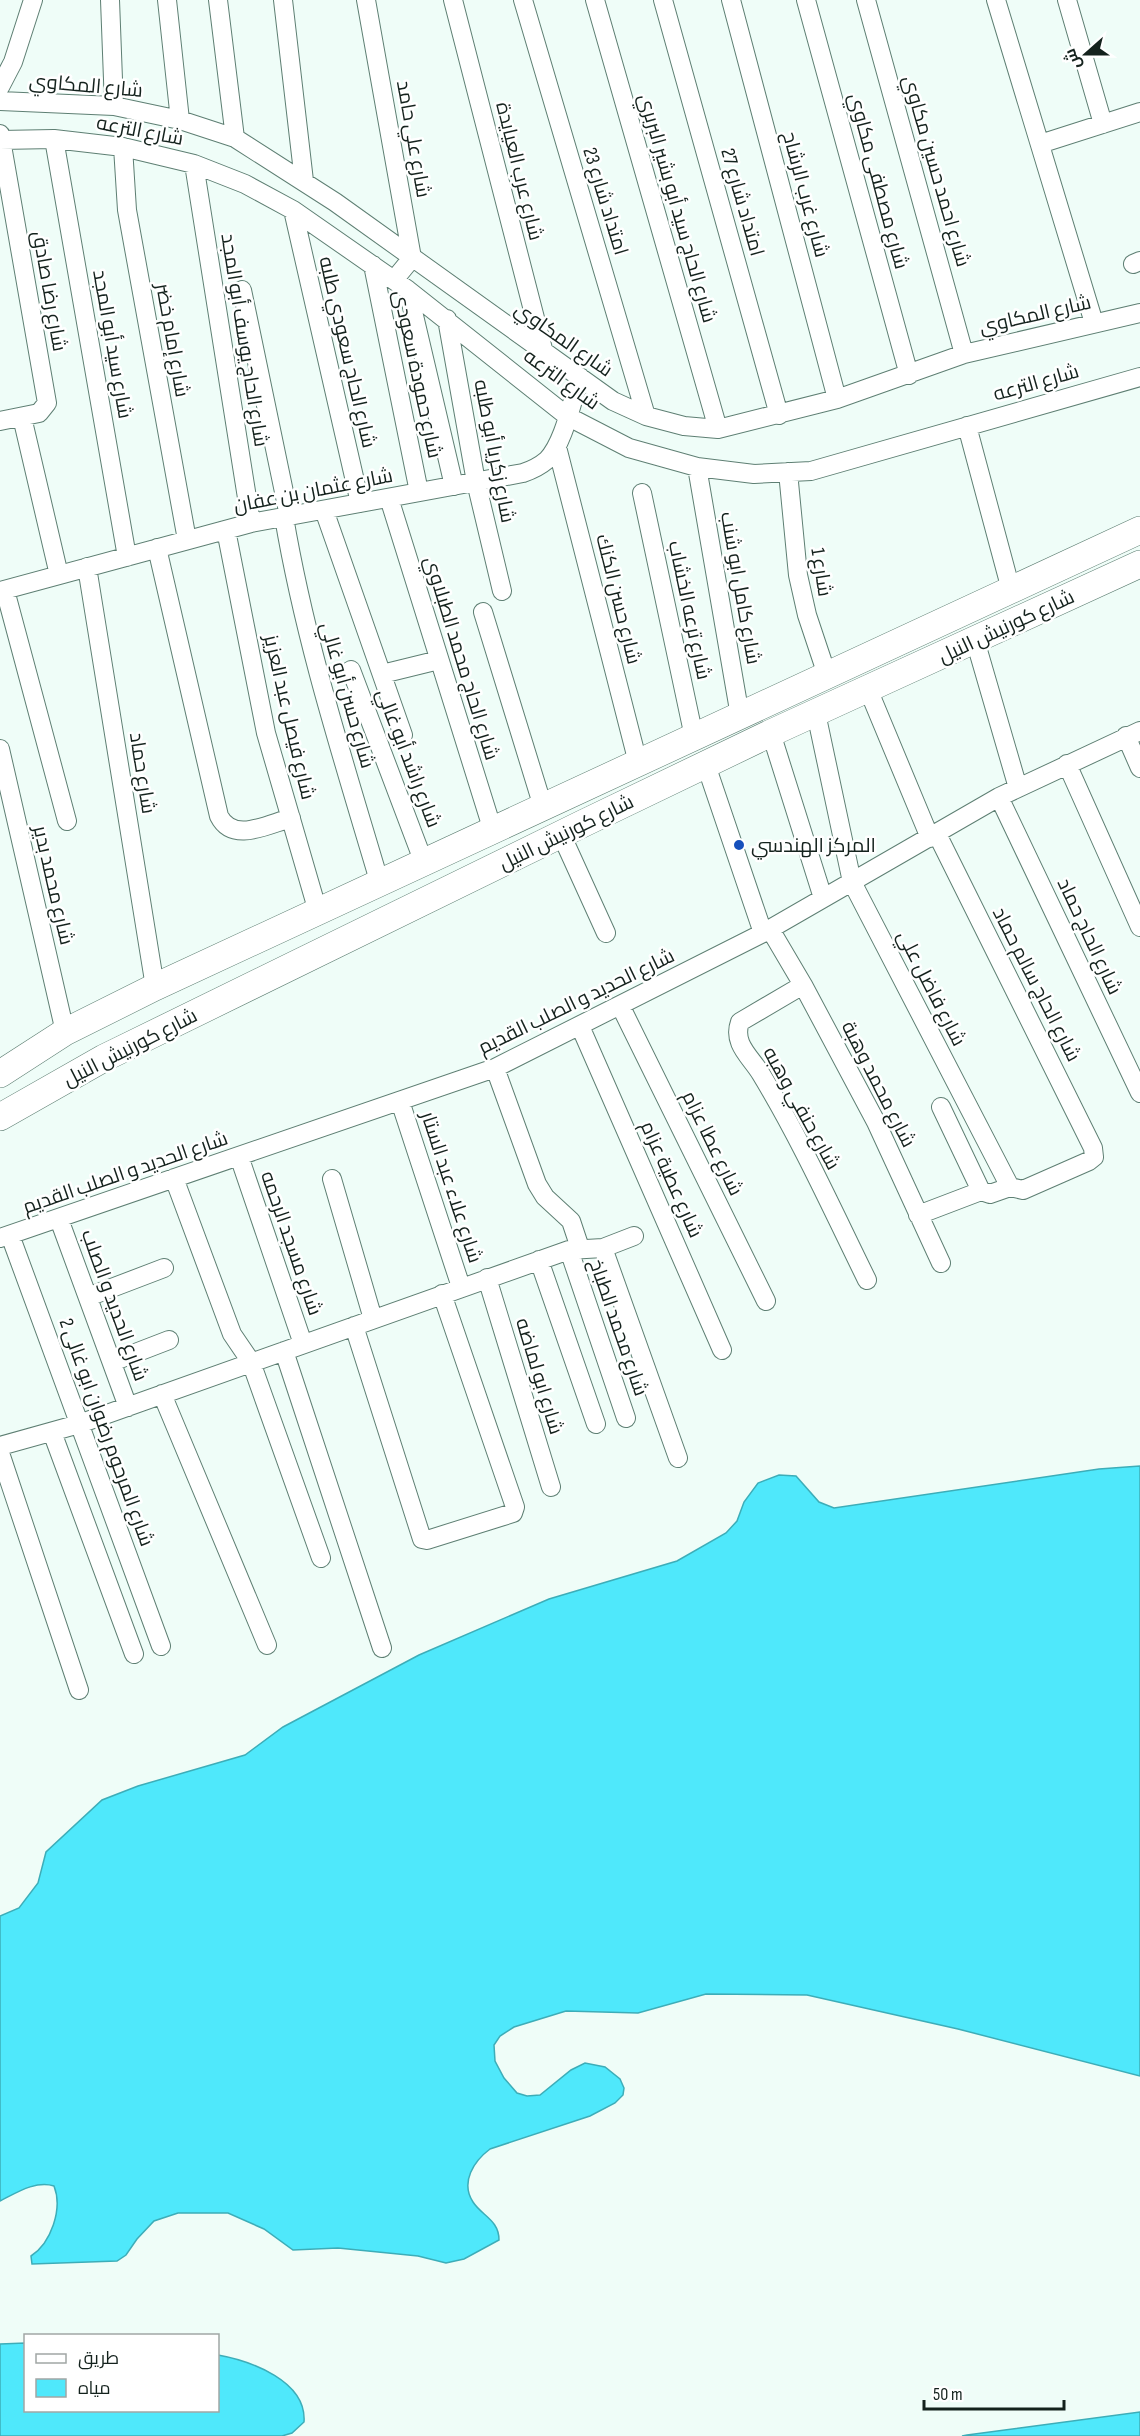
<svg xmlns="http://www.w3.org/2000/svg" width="1140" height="2436" font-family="'Sofia Sans Condensed',Cairo,sans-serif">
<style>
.water{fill:#4fe8fb;stroke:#3dadb8;stroke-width:1.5}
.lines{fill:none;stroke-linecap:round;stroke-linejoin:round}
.minor-casing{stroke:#5e7f73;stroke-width:20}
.highway-casing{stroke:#5e7f73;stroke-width:28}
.minor{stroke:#fff;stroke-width:18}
.highway{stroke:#fff;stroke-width:27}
.poi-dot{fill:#1550bc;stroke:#fff;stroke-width:2}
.labels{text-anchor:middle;stroke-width:5;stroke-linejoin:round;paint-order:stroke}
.street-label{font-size:20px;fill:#14221d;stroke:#fff}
.poi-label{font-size:20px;fill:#14221d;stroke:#fff;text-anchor:start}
</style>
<rect width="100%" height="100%" fill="#effdf8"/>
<path class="water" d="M1140 1466V2076L958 2029 807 1995 706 1994 638 2013 566 2011 514 2027 500 2036 494 2045 495 2061 504 2078 517 2093 527 2096 540 2095 571 2070 585 2063 605 2067 620 2079 624 2088 623 2095 615 2103 590 2116 490 2149C474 2161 460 2182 473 2202 482 2216 499 2220 499 2240L464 2259 446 2263 418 2256 338 2248 293 2250 264 2229 228 2213H178L154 2221 137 2239 126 2255 117 2261 32 2264 31 2256C51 2243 63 2209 54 2186 36 2180 16 2193 0 2201V1916L19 1908 38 1883 46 1852 102 1800 138 1786 245 1755 283 1727 419 1655 549 1599 677 1561 726 1533 737 1521 744 1502 758 1483 779 1475 796 1476 819 1502 834 1508 1099 1469Z
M25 2343 26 2410H218V2355C251 2361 307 2381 304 2422L292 2433 282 2436H0V2344Z
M1140 2412V2436H962L967 2435Z"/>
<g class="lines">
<g class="minor-casing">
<path id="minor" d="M110 0 114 106
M167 0 180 120
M218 0 235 138
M283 0 304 181
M366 0 412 258 394 280
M453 0 544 353
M523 0 646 416
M595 0 718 429
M663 0 779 415
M731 0 837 399
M806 0 909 375
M866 0 964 354
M996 0 1094 323
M1067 0 1103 124
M0 87 13 62 33 0
M0 101 114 106 180 120 235 138 335 202 613 401 646 416 684 426 718 429 837 399 964 354 1140 313
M0 134 47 403 39 413 0 421
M54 139 127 557
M0 140 54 139 123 147 194 164 245 184 293 210 408 290 567 416 629 448 697 467 754 474 811 471 1140 377
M1040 144 1140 112
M123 147 127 210 187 540
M194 164 251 523
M293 210 360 503
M1133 264 1140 261
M373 265 419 492
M242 290 289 516
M408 290 454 486
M447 319 476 482 502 591
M22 417 59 575
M967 426 1011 590
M557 447 638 763
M697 467 740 716
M788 472 798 575 807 615 827 675
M642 493 694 737
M389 498 493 831
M324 510 403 735
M284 517C305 642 344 762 380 884
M226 530 266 733 318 912
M157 548 219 816C233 844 268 824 291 818
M87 567 155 987
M5 590 67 821
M0 591 251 523 523 473C532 470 540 466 547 460 564 443 572 400 580 377
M483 612 543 807
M975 640 1018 788
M351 670 424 863
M382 674 439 660
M868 689 930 838
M816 713 852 882 1010 1187 1023 1190 1089 1161 1094 1157 1093 1148 937 834
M771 733 823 898
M1126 736 1140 768
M0 749 65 1032
M1067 764 1140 927
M706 765 763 933
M999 797 1140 1093
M561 834 606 933
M770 929 803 985 876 1122 941 1263
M803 985 740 1022C732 1044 751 1057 761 1074 801 1140 833 1211 867 1280
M620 1005 766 1301
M580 1026 722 1350
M495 1068 537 1184 545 1197 571 1221 580 1248
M400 1101 461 1287
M941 1107 981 1191 990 1194 1010 1187
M239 1156 303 1344
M174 1178 232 1334 251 1362 321 1558
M332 1179 373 1319
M918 1215 981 1191
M59 1219 128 1407
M10 1235 161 1646
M0 1238 495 1068 763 933 999 797 1140 731
M603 1248 678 1458
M569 1250 626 1418
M539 1260 596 1424
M487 1278 551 1487
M88 1297 164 1268
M354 1326 422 1539 427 1540 513 1513 515 1507 442 1294
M284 1351 382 1648
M112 1362 169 1340
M162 1394 267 1645
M52 1432 134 1654
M0 1446 79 1424 569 1250 603 1248 634 1236
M0 1453 79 1690"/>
</g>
<g class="highway-casing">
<path id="highway" d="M0 1074 65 1032 155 987 1140 530
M0 1117 104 1058 582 824 771 733 1140 564"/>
</g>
<use href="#minor" class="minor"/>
<use href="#highway" class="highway"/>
</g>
<circle class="poi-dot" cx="739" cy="845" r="6"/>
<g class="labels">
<g class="street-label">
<text transform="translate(86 85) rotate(5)" y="7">شارع المكاوي</text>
<text transform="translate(140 130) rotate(11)" y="7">شارع الترعه</text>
<text transform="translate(414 139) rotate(80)" y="7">شارع علي حامد</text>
<text transform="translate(520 171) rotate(76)" y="7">شارع عرب العيايدة</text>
<text transform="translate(937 171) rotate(74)" y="7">شارع احمد حسين مكاوي</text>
<text transform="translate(879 181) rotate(75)" y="7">شارع مصطفى مكاوي</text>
<text transform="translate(806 194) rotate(75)" y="7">شارع غرب الرشاح</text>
<text transform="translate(606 201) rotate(73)" y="7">امتداد شارع 23</text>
<text transform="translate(743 202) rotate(74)" y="7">امتداد شارع 27</text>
<text transform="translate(678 208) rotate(74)" y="7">شارع الحاج سيد أبو بشير البربري</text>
<text transform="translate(50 291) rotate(80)" y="7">شارع رضا صادق</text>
<text transform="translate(1035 314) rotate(-13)" y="7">شارع المكاوي</text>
<text transform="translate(564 339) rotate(35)" y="7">شارع المكاوي</text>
<text transform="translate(173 340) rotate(80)" y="7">شارع إمام خضر</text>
<text transform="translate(245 340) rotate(81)" y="7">شارع الحاج يوسف أبو المجد</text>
<text transform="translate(113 344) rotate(80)" y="7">شارع سيد أبو المجد</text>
<text transform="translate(348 352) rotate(77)" y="7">شارع الحاج سعودي طلبه</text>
<text transform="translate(418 374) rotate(78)" y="7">شارع حمودة سعودى</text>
<text transform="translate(562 379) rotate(36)" y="7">شارع الترعه</text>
<text transform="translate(1036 382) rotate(-16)" y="7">شارع الترعه</text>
<text transform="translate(495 451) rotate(79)" y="7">شارع زكريا أبو طلبه</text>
<text transform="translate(313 490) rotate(-11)" y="7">شارع عثمان بن عفان</text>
<text transform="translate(822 572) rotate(81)" y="7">شارع 1</text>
<text transform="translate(741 588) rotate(80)" y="7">شارع كامل ابو شنب</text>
<text transform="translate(619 599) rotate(76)" y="7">شارع حسن الكنك</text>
<text transform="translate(690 610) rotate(78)" y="7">شارع ترعه الخشاب</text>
<text transform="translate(1006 626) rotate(-25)" y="7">شارع كورنيش النيل</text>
<text transform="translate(462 658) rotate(73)" y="7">شارع الحاج محمد الطبلاوي</text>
<text transform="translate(348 695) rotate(74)" y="7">شارع حسن أبو غالي</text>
<text transform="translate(290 717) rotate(77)" y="7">شارع فيصل عبد العزيز</text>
<text transform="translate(409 758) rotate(69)" y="7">شارع راشد أبو غالي</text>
<text transform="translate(143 773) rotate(81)" y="7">شارع حماد</text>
<text transform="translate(566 832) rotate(-26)" y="7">شارع كورنيش النيل</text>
<text transform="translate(54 885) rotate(77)" y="7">شارع محمد بدير</text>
<text transform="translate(1090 936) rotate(65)" y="7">شارع الحاج حماد</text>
<text transform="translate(1037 984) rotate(63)" y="7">شارع الحاج سالم حماد</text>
<text transform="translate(932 988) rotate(63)" y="7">شارع فاضل علي</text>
<text transform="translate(576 1001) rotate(-26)" y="7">شارع الحديد و الصلب القديم</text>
<text transform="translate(130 1047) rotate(-27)" y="7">شارع كورنيش النيل</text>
<text transform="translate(879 1084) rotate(63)" y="7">شارع محمد وهبة</text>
<text transform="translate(802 1108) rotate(61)" y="7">شارع حنفي وهبه</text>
<text transform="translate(713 1143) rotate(64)" y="7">شارع عطا عزام</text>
<text transform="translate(125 1172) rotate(-19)" y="7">شارع الحديد و الصلب القديم</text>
<text transform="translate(672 1179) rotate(66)" y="7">شارع عطية عزام</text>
<text transform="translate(452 1187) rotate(72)" y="7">شارع علاء عبد الستار</text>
<text transform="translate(292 1243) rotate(71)" y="7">شارع مسجد الرحمه</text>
<text transform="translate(115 1305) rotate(70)" y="7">شارع الحديد و الصلب</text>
<text transform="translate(619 1327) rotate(71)" y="7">شارع محمد الطباخ</text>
<text transform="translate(540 1376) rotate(73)" y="7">شارع ابو لماضه</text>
<text transform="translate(107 1432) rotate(70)" y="7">شارع المرحوم رضوان ابو غالى 2</text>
</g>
<g class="poi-label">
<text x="751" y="852">المركز الهندسي</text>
</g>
</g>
<rect x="24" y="2334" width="195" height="78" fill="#ffffff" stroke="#a1a7a5" stroke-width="1.5"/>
<rect x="36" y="2354" width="30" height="9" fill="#ffffff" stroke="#a1a7a5" stroke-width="1.5"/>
<text x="78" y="2364" font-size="18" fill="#14221d">طريق</text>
<rect x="36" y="2379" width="30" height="18" fill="#4fe8fb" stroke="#a1a7a5" stroke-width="1.5"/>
<text x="78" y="2394" font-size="18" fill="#14221d">مياه</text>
<g transform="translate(1086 54) rotate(249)" stroke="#ffffff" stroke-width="4.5" paint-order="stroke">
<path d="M0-4.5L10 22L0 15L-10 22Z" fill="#14221d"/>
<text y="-9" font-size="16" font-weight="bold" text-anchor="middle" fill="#14221d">ش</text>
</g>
<path d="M924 2400v9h140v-9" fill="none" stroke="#14221d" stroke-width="3"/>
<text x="933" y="2400" font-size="18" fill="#14221d" stroke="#ffffff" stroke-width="4.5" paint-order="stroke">50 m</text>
</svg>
